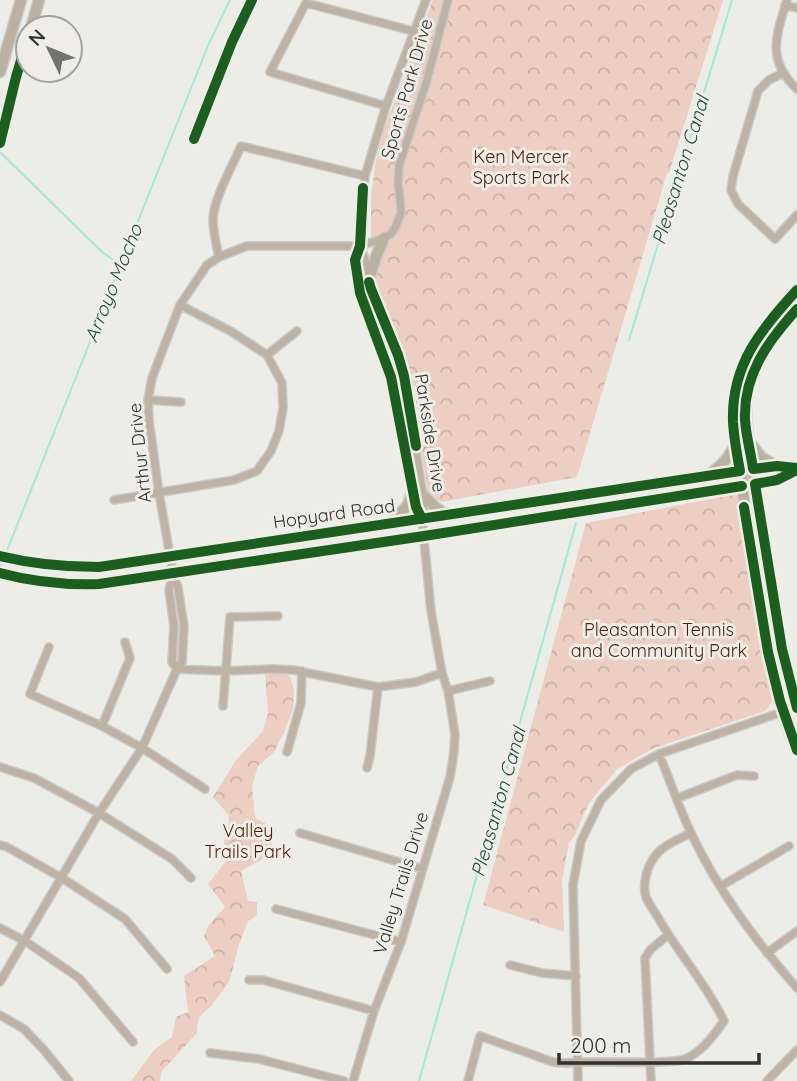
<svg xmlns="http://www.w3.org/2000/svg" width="797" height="1081" font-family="Quicksand,sans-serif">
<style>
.park{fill:url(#park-crowns)}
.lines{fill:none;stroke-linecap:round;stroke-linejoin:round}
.stream{stroke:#a2ead6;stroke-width:2}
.street-casing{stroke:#cacac7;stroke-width:10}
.secondary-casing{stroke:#cacac7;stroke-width:13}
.street{stroke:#bdb2a4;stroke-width:7}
.secondary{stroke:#bbb1a0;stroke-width:10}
.cycleway-casing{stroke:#eeeee7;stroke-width:15}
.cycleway{stroke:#1b5e20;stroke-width:10}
.labels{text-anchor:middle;stroke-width:6;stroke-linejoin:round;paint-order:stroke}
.street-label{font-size:18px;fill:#31312e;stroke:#eeeee7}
.park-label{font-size:18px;fill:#4e1c09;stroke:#eeeee7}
.water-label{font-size:19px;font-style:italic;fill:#1e4c41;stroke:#eeeee7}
</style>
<defs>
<pattern id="park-crowns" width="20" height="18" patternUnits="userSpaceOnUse" patternTransform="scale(1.75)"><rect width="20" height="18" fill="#eccec2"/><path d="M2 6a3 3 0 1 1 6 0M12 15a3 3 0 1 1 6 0" fill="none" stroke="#cbb1a7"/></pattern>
</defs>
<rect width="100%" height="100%" fill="#edede8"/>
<path class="park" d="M433 0H723L669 173H667L577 477 441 502 428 495 410 374 373 285 371 233V196L376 160 385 126Z
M737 494 773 701 765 711 652 749 617 769 589 803 574 837 569 843 562 881 564 932 483 905 586 523Z
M285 673 290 676 294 690 293 709 284 732 274 752 258 766 252 786 255 818 276 829C270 859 265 857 241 871L248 901 257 902V915L248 921 239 945 229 982 211 1006 199 1017 196 1034 162 1071 160 1081H131L155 1049 172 1037 176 1017 188 1012 184 976 215 956 204 936 208 926 225 907 208 884 227 860 224 842 229 821 228 814 213 797 236 760 263 731 268 713 265 674Z"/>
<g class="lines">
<path class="stream" d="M0 152 102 252 119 264
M629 340 732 0
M6 553 209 43 230 0
M0 568 2 562
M419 1081 576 523"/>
<g class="street-casing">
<path id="street" d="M787 0C776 36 766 60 797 89
M785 5 797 8
M783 73 769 80 758 91 733 176 731 190 738 204 775 239 797 215
M386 106 270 72 306 3 413 31
M219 257C216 244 213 232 213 218 215 196 232 167 241 146L365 176
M267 355 297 331
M148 400 181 402
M114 500 234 480 257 471 271 451 279 431 283 408 282 383 267 355 232 332 180 305
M422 517 416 507 391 377 360 293 355 260 360 246 365 176 386 106 426 0
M173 574 169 590 174 626 172 662 177 669
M49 647 30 694 102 726 142 748 205 789
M177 669 224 671 273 669 293 670 378 687 416 682 442 673
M448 691 490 681
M223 706 230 617 278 616
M102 726 130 658 125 642
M287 752 301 703 302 671
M659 754C670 780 679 808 691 833 719 892 755 940 797 988
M0 767 34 778 99 813 172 859 191 878
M367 768 370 756 378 687
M678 798 737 775 754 776
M300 833 423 869
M0 845 7 847 62 878 125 919 167 969
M721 886 789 846
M276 909 401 942
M0 928 25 941 79 978 133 1042
M767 953 797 931
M510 965 542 973 576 976
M249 980H263L374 1011
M0 982 99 813 142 748 177 669 182 662 184 626 178 588 173 573 159 493 149 421 148 400 152 378 180 305 207 265 219 257 247 246H360L384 238 391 234 395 228 401 213 400 197 398 184 399 166 427 80 448 0
M0 1015 24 1029 44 1050 69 1081
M210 1053 259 1059 344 1081
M353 1081 374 1011 401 942 450 777 454 752 455 734 448 691 442 673 431 611 422 519 424 503 404 375 391 336 371 289 365 259 360 246
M468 1081 480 1036 553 1062 565 1063C596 1061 627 1063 658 1062 667 1061 677 1062 685 1059 701 1053 714 1035 724 1021 707 985 680 955 660 921 656 913 649 905 646 897 642 884 647 867 655 856 664 845 679 839 691 833
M578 1081 573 885 581 841 601 800 631 769 659 754 797 707
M651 1081 645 958 651 949 668 935
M767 1081 797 1050"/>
</g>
<g class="secondary-casing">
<path id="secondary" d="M31 28 39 0
M0 72 21 0
M0 143 16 77 28 37
M369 279 376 257 384 238
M797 290C770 319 743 349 736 389 730 417 737 445 741 473 749 542 758 612 775 679 780 703 786 728 797 750
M797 309C775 333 754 358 748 391 743 419 750 443 753 471 763 551 776 630 797 708
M751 444 761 457 776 466
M711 473C724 464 730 456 736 442
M423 495 435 507 446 515
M391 523 408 505 413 490
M0 556C33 564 65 567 99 567L715 474 777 466 797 468
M0 573C33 582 65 585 99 584L424 536 761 483 777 480 797 470"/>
</g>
<use href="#street" class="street"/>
<use href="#secondary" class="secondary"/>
<g class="cycleway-casing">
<path id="cycleway" d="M194 139 232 42 252 0
M0 143 16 77 28 37
M363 188 360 246 355 260 360 293 391 377 416 507 422 519
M369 282 371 289 398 355 404 376 416 446
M797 309C768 341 743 375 745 420 746 436 751 453 753 469L777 466 797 468
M797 470 777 480 755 484 782 649 797 708
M744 507 768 652 780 701 797 750
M0 556C33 564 65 567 99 567L740 471C737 455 734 438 733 422 731 366 760 330 797 290
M0 573C33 582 65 585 99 584L424 536 742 486"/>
</g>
<use href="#cycleway" class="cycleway"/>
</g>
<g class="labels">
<g class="street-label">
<text transform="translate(407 89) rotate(-74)" y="6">Sports Park Drive</text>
<text transform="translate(430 433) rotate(81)" y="6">Parkside Drive</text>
<text transform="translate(140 453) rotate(-96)" y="6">Arthur Drive</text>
<text transform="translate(334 514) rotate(-8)" y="6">Hopyard Road</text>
<text transform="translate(401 883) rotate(-73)" y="6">Valley Trails Drive</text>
</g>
<g class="park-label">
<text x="521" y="163">Ken Mercer<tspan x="521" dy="21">Sports Park</tspan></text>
<text x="659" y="636">Pleasanton Tennis<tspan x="659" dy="21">and Community Park</tspan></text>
<text x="248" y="837">Valley<tspan x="248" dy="21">Trails Park</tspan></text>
</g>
<g class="water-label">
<text transform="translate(680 170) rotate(-73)" y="7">Pleasanton Canal</text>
<text transform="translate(113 283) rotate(-68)" y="7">Arroyo Mocho</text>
<text transform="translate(498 802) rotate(-74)" y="7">Pleasanton Canal</text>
</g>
</g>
<g transform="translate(49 49) rotate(313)"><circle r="33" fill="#eeeee7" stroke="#a2a29d" stroke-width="2"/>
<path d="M0-5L12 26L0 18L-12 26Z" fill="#73736f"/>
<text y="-10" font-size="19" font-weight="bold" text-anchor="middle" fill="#31312e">N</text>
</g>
<path d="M559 1053v10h200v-10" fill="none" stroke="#31312e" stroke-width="3.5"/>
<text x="570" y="1053" font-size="21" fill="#31312e" stroke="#eeeee7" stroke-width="5" paint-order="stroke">200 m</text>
</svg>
